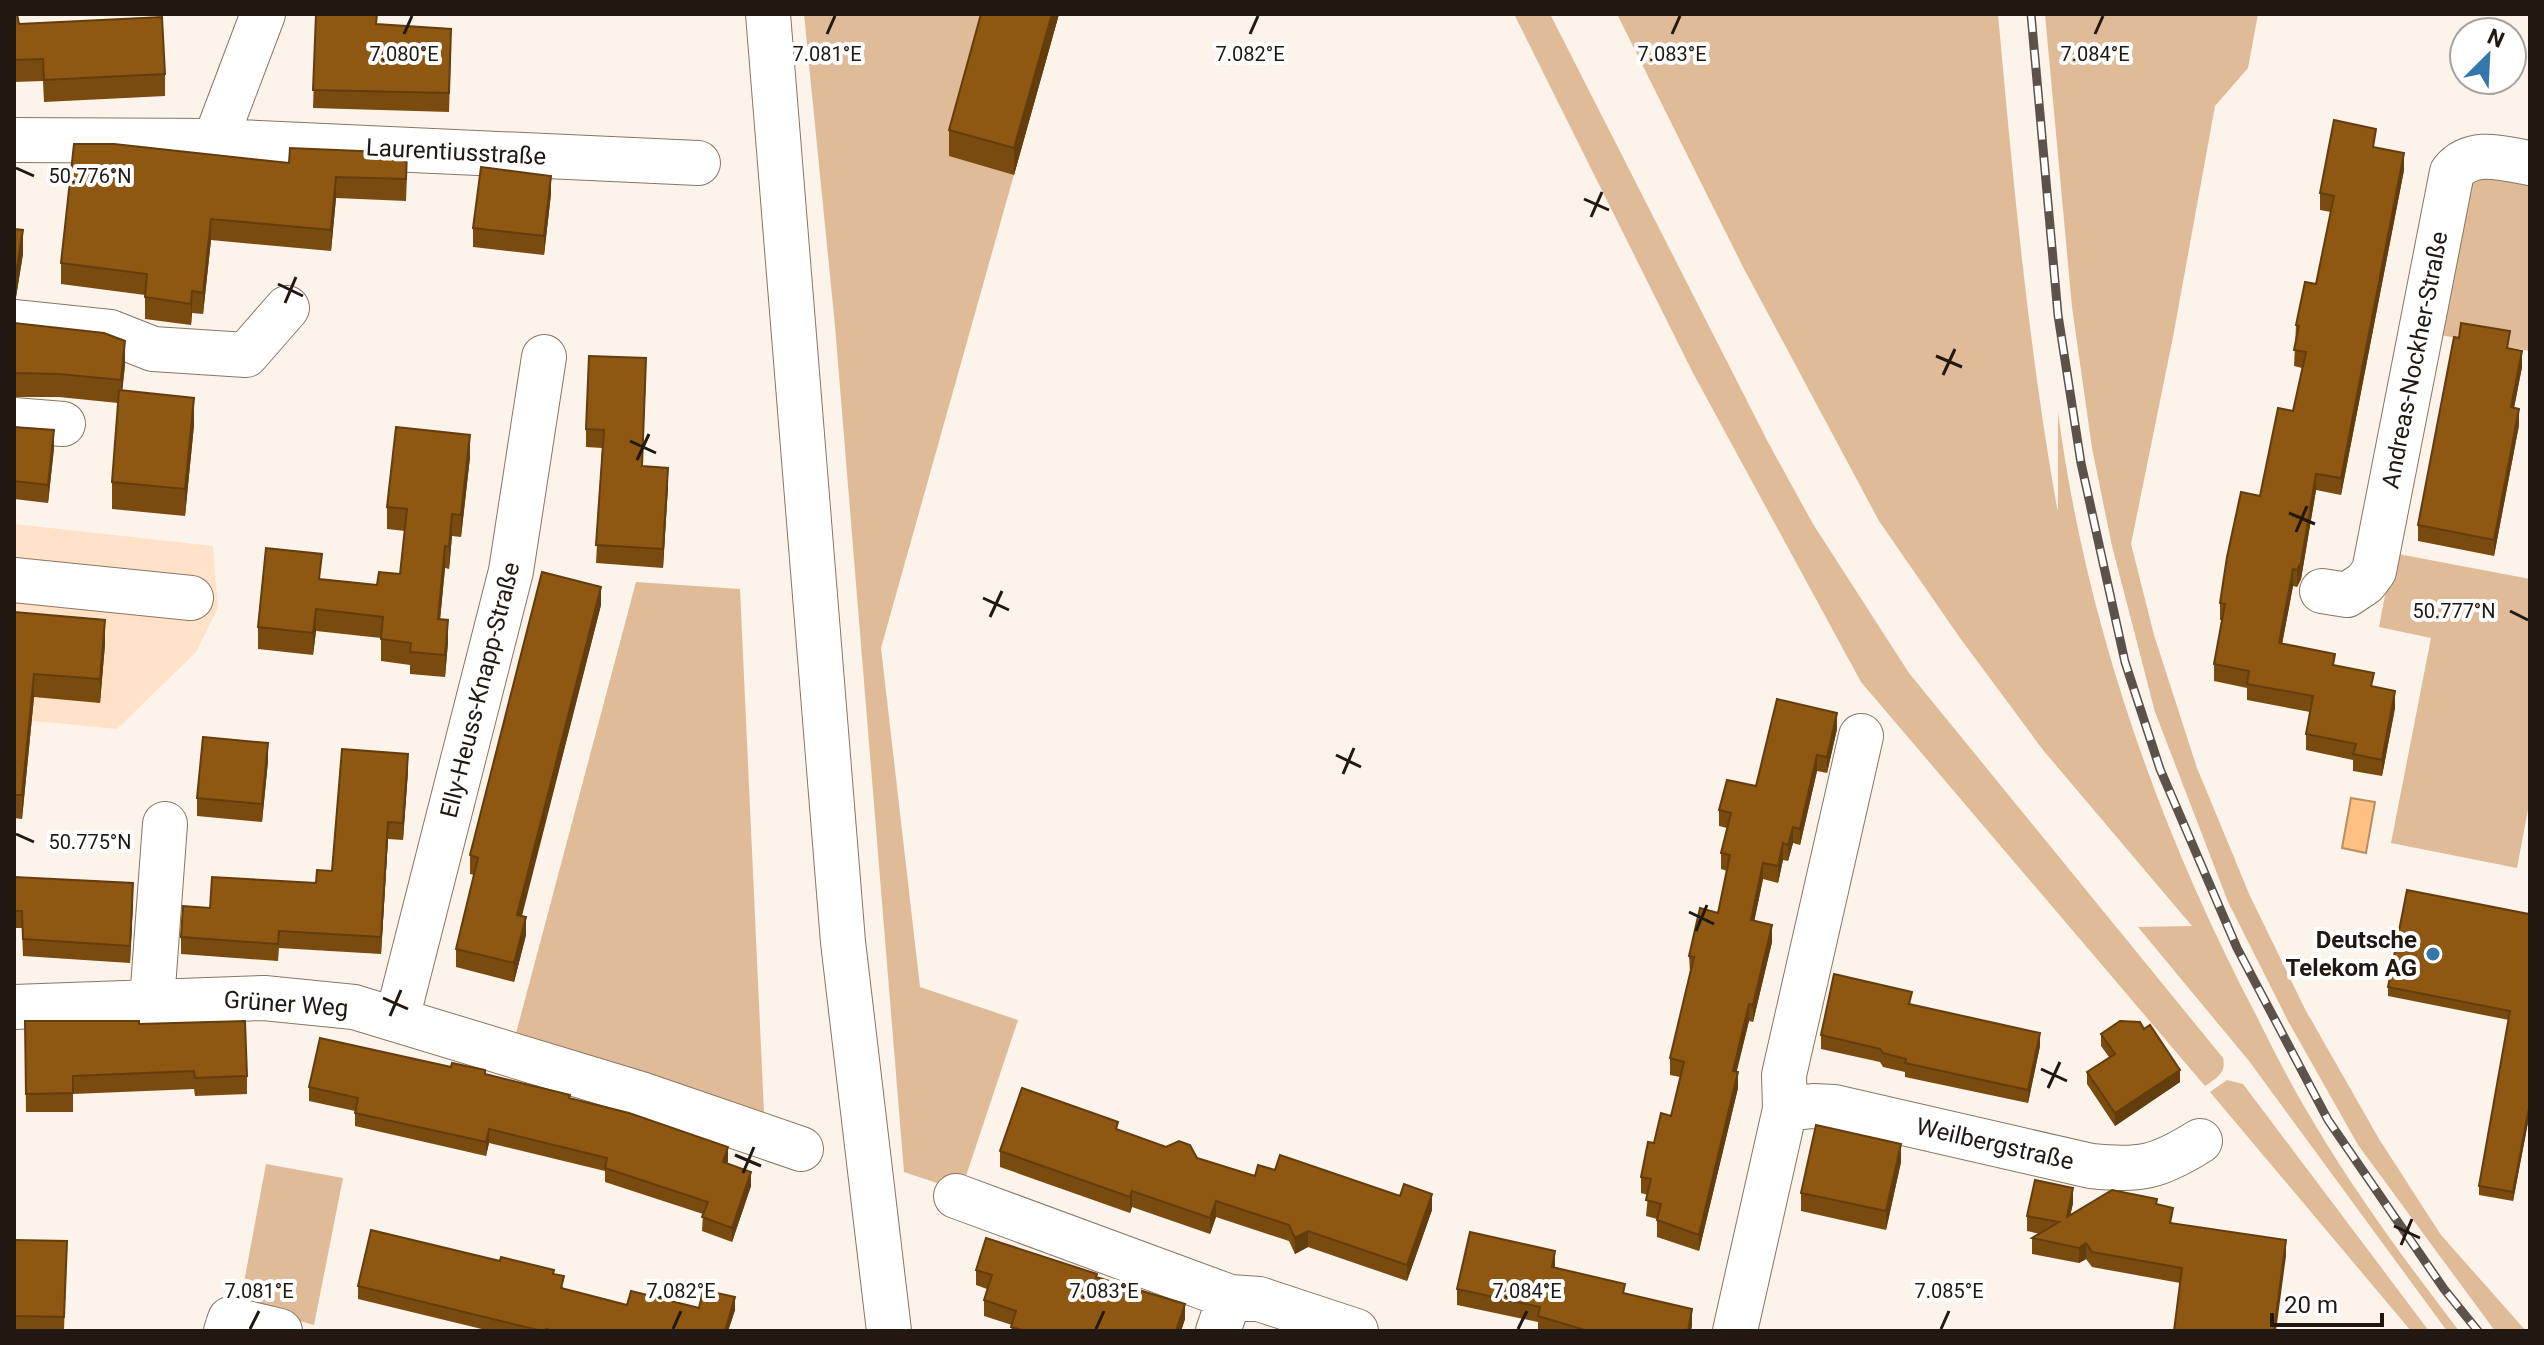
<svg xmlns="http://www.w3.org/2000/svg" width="2544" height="1345" font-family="Roboto,sans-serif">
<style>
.built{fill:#ffe2c7}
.green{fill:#e0bb97}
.water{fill:#fec082;stroke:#bb8e60;stroke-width:2}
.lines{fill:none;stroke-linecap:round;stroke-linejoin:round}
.minor-casing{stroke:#8a7663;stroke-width:46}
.major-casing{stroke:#8a7663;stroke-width:46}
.minor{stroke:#fff;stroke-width:44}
.major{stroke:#fff;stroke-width:44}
.rail-casing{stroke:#5a524b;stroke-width:9}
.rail{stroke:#fff;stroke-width:6;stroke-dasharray:18;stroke-linecap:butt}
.wall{fill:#7a4b0f}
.shaded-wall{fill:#633d0d}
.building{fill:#8e5712;stroke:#633d0d;stroke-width:2}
.ticks{fill:none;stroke:#201811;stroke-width:3}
.poi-dot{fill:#3377ac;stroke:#fff;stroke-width:3}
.labels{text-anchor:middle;stroke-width:8;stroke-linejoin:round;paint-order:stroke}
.street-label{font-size:24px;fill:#201811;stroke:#fff}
.poi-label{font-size:24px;font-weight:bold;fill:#201811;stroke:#fff;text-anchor:end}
.ticks-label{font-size:20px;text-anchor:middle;fill:#201811;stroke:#fff;stroke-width:8;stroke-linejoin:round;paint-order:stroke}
</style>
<rect width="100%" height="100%" fill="#fcf3eb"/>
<path class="built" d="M14 524 213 546 218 608 196 652 117 729 14 719Z"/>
<path class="green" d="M804 14H1059L881 648 920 987 1018 1020 961 1191 904 1172 835 326Z
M1514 14H1550L1769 444 1813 524 1909 673 2223 1058C2227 1073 2216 1078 2205 1086L1861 682 1693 373Z
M1617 14H1998C2013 180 2028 344 2057 508L2058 510V412C2086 624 2158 828 2257 1017 2275 1053 2293 1089 2314 1123 2357 1196 2408 1264 2459 1331H2447L2249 1061 2138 927 2192 926 2043 750 1960 638 1879 521 1743 267Z
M2045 14H2258L2248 68 2215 106 2173 337 2131 544 2154 635 2197 768 2250 896 2305 1009 2379 1139 2441 1235 2526 1331H2495L2358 1145 2288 1021 2228 902 2155 712 2112 546 2092 448 2072 307Z
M2479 174 2530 181V351L2434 334 2463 189Z
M2393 553 2530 579V799L2517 868 2391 843 2431 638 2379 627Z
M636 582 740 589 764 1113 515 1037Z
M2227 1080 2243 1084 2429 1331H2411L2210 1092Z
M266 1164 343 1178 314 1325 240 1304Z"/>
<path class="water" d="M2351 798 2375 802 2366 853 2342 848Z"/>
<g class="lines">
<g class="minor-casing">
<path id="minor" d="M14 140 215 141 698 163
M215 141 263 14
M14 322 110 332 153 349 246 355 287 308
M14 420 63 424
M14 580 191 598
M2322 591 2347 595 2365 583 2374 571 2452 172C2472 148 2502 158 2530 163
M152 1001 165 824
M14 1007 264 998 354 1007 641 1094 801 1149
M397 1019 511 571 544 357
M1785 1109 1813 1106 1834 1107 2091 1166C2140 1171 2157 1168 2200 1141
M956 1196 1230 1297 1259 1299 1356 1331
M226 1331 230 1319 280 1331
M1218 1331 1230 1297
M1735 1331 1785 1109 1784 1075 1861 736"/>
</g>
<g class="major-casing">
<path id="major" d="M768 14 843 942 889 1331"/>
</g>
<use href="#minor" class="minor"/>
<use href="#major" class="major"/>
<g class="rail-casing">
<path id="rail" d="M2031 14 2058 315 2081 463 2125 662 2160 769 2237 948 2328 1120 2444 1289 2478 1331"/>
</g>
<use href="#rail" class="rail"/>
</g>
<path class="wall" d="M14 14 19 24 165 74V96L44 102 43 81 14 82Z
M316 14H377V24L451 47 449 112 313 108Z
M981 14H1059L1014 175 949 156V130Z
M74 144 407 175 406 201 336 198 331 251 211 240 203 314 192 313 191 325 145 319V295L61 284V263Z
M2376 147 2404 170 2341 495 2316 490 2301 579 2297 587 2293 586 2282 644 2335 666 2374 687 2395 708 2382 776 2353 771V760L2306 750V734L2310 712 2247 700V688L2214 681V664L2222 620H2220V603L2260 496 2293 411 2302 368 2294 366 2296 325 2316 284 2331 212 2320 210V193Z
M551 194 544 255 473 247V228Z
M14 229 23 254 16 297 14 298Z
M14 323 125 365 122 390 194 425 185 516 112 509V482L118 403 59 397H14Z
M2510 348 2522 367 2514 408 2519 425 2494 556 2418 541V525Z
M646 377 642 466 668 486 663 568 596 563 602 448 586 447V429Z
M14 427 54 448 48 503 14 499Z
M470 457 461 537 452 536 449 569 445 568 440 619 448 642 445 677 410 674V665L381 661V638L316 631 313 655 258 649V627L321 579 377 585 400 574 405 531 387 529V507Z
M601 605 522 916 526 935 514 982 456 967V949L474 875 470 874V855Z
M14 612 105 644 100 703 34 697 22 819 14 818Z
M1837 729 1827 773 1817 771 1800 845 1793 843 1788 861 1783 860 1778 883 1763 879 1754 921 1772 942 1753 1022 1749 1021 1736 1072 1738 1088 1699 1251 1657 1237V1219L1646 1216 1648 1195 1641 1193V1177L1654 1143 1671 1116 1680 1077 1670 1075V1058L1690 972 1689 956 1718 913 1727 871 1721 869V853L1727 828 1719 826V810L1756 786Z
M268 761 262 822 197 816V798Z
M408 771 403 840 388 839 381 954 279 948 278 961 181 954V937L210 908 316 883 332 871Z
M14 877 133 900 130 963 23 956 22 928H14Z
M2530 909V1112L2513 1201 2479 1195V1186L2509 1020 2388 996V987L2529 914Z
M1912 1005 2040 1046 2028 1103 1905 1077V1072L1883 1067 1880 1062 1821 1049V1035Z
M25 1021 139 1024 247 1076V1094L195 1096 194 1089 73 1094V1112H26Z
M2101 1034 2180 1082 2115 1126 2087 1084V1072L2109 1057 2101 1046Z
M485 1074 570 1098 728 1161 727 1163 751 1186 732 1242 702 1231 703 1214 605 1182V1171L489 1143 486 1156 355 1126V1111L309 1101V1087Z
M1118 1130 1197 1158 1255 1176 1275 1170 1432 1210 1407 1281 1308 1247 1295 1254 1289 1241 1216 1217 1210 1234 1132 1207 1130 1213 1000 1167V1151Z
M1901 1162 1886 1230 1801 1211V1193Z
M2073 1203 2070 1215 2157 1205 2173 1224 2286 1256 2180 1283 2092 1267 2086 1259 2079 1263 2032 1254V1238L2040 1234 2027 1231V1216Z
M14 1240 67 1241 64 1331 14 1329Z
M1555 1268 1625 1294 1692 1325 1691 1331H1538V1322L1457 1305V1289Z
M976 1270 1097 1277 1185 1319 1181 1331H1011L1012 1325 984 1316V1300L987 1289 976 1285Z
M554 1274 564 1289 627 1305 735 1310 728 1331H490L358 1299V1286Z"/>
<path class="shaded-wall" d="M1052 14H1059L1014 175V148Z
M2404 153V170L2341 495V478Z
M551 176V194L544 255V236Z
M336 177V198L331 251V230Z
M211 219V240L203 314V293Z
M23 230V254L16 297V273Z
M192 291V313L191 325V304Z
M125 341V365L121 404V380Z
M2522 351V367L2511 423V407Z
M194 398V425L185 516V489Z
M2519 409V425L2494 556V540Z
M54 430V448L48 503V485Z
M470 435V457L461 537V515Z
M668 468V486L663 568V549Z
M2316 474V490L2301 579 2297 587V570Z
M452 514V536L449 569V547Z
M445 546V568L438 641V619Z
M2293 569V586L2279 660V643Z
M601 587V605L517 933V915Z
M316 609V631L313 655V633Z
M105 620V644L100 703V679Z
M448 620V642L445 677V655Z
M34 674V697L22 819V795Z
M2395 691V708L2382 776V760Z
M1837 713V729L1827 773V757Z
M268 743V761L262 822V804Z
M408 754V771L403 840V823Z
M1817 755V771L1800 845V829Z
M388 822V839L381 954V937Z
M1793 827V843L1788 861V845Z
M1783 843V860L1778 883V866Z
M1763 863V879L1751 937V920Z
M133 883V900L130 963V946Z
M526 917V935L514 982V963Z
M1772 925V942L1753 1022V1005Z
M1749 1004V1021L1733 1087V1071Z
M2040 1033V1046L2028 1103V1090Z
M2180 1070V1082L2115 1126V1113Z
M1738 1072V1088L1699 1251V1235Z
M2530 1103V1112L2513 1201V1192Z
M489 1129V1143L486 1156V1142Z
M1901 1144V1162L1886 1230V1211Z
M728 1147V1161L723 1176V1162Z
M751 1172V1186L732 1242V1228Z
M2073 1188V1203L2067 1232V1217Z
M1132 1191V1207L1130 1213V1197Z
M1432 1194V1210L1407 1281V1265Z
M1216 1201V1217L1210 1234V1218Z
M1308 1231V1247L1295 1254V1238Z
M2286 1240V1256L2276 1331H2274Z
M2086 1243V1259L2079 1263V1248Z
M1555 1251V1267L1552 1283V1267Z
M735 1297V1310L728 1331H725Z
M1185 1304V1319L1181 1331H1176Z
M1692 1309V1325L1691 1331H1688Z"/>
<path class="building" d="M14 14H17L19 24 162 17 165 74 44 80 43 59 14 60Z
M316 14H377L376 24 451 29 449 93 313 90Z
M981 14H1052L1014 148 949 130Z
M2334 120 2376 129 2373 147 2404 153 2341 478 2316 474 2301 563 2297 570 2293 569 2279 643 2335 654 2333 665 2374 673 2371 686 2395 691 2382 760 2353 754 2356 744 2306 734 2313 696 2247 684 2249 671 2214 664 2225 604 2220 603 2227 557 2241 492 2260 496 2278 408 2293 411 2306 352 2294 350 2299 326 2296 325 2305 282 2316 284 2334 196 2320 193Z
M74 144H114L289 163 290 148 407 153 406 179 336 177 331 230 211 219 203 293 192 291 191 304 145 297 147 274 61 263Z
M481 167 551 176 544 236 473 228Z
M14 229 23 230 16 273 14 274Z
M14 323 104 333 125 341 121 380 59 374 14 373Z
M2461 323 2510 331 2507 348 2522 351 2511 407 2519 409 2494 540 2418 525 2454 337 2459 338Z
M589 356 646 358 642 466 668 468 663 549 596 545 604 430 586 429Z
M119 390 194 398 185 489 112 482Z
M14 427 54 430 48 485 14 481Z
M396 427 470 435 461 515 452 514 449 547 445 546 438 619 448 620 445 655 410 652 411 643 381 639 383 617 316 609 313 633 258 627 266 548 322 554 319 579 377 585 379 572 400 574 407 509 387 507Z
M542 572 601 587 517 915 526 917 514 963 456 949 478 858 470 855Z
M14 612 105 620 100 679 34 674 22 795H14Z
M1777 699 1837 713 1827 757 1817 755 1800 829 1793 827 1788 845 1783 843 1778 866 1763 863 1751 920 1772 925 1753 1005 1749 1004 1733 1071 1738 1072 1699 1235 1657 1220 1661 1204 1646 1200 1651 1179 1641 1177 1648 1142 1654 1143 1661 1113 1671 1116 1684 1062 1670 1058 1694 957 1689 956 1700 908 1718 913 1730 855 1721 853 1731 813 1719 810 1727 780 1756 786Z
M203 737 268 743 262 804 197 798Z
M342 749 408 754 403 823 388 822 381 937 279 931 278 944 181 937 183 906 210 908 212 877 316 883 317 870 332 871Z
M14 877 133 883 130 946 23 939 22 911H14Z
M2407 890 2529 914 2530 909V1103L2513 1192 2479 1186 2510 1011 2388 987Z
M1834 974 1912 992 1909 1004 2040 1033 2028 1090 1905 1063 1906 1059 1883 1053 1880 1049 1821 1035Z
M25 1021H139V1024L245 1021 247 1076 195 1078 194 1071 73 1076V1093L26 1094Z
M2120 1021 2140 1022 2144 1029 2150 1025 2180 1070 2115 1113 2087 1072 2115 1054 2101 1034Z
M320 1038 451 1067 452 1063 485 1070V1074L570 1095 569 1098 629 1113 728 1147 723 1162 751 1172 732 1228 702 1217 708 1202 605 1168 607 1158 489 1129 486 1142 355 1113 358 1098 309 1087Z
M1022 1088 1118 1122 1116 1129 1166 1147 1179 1141 1190 1145 1197 1158 1255 1176 1258 1165 1275 1170 1280 1155 1400 1196 1404 1184 1432 1194 1407 1265 1308 1231 1295 1238 1289 1225 1216 1201 1210 1218 1132 1191 1130 1197 1000 1151Z
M1816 1125 1901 1144 1886 1211 1801 1193Z
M2035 1180 2073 1188 2067 1217 2112 1190 2157 1199 2156 1204 2173 1208 2170 1223 2286 1240 2274 1331H2174L2182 1268 2092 1252 2086 1243 2079 1248 2032 1238 2059 1222 2027 1216Z
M371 1230 500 1261 501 1257 554 1270 553 1274 564 1276 561 1288 627 1305 631 1291 699 1308 703 1290 735 1297 725 1331H555L546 1329V1331H542L358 1286Z
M1470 1232 1555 1251 1552 1267 1625 1284 1623 1293 1692 1309 1688 1331H1588L1538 1316 1540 1307 1457 1289Z
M986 1238 1097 1274 1096 1277 1185 1304 1176 1331H1026L1011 1327 1016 1311 984 1300 992 1275 976 1270Z
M14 1240 67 1241 64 1317 14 1316Z"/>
<path class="ticks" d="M404 34 412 16M827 34 835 16M1250 34 1258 16M1672 34 1680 16M2095 34 2103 16M16 168 34 176M1584 199 1609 210M1591 217 1602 192M278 284 303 296M285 303 296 277M1936 356 1962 367M1943 375 1955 349M630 441 656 453M637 460 649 434M2289 513 2315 524M2296 532 2307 506M983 598 1009 610M2510 611 2528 620M990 617 1002 591M1336 755 1361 767M1343 774 1354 748M16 834 34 842M1689 912 1714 924M1696 931 1707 905M383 998 408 1009M390 1016 401 990M2041 1069 2067 1081M2048 1088 2060 1062M735 1155 761 1166M743 1173 754 1147M2394 1226 2420 1238M2401 1245 2412 1219M250 1329 259 1311M673 1329 681 1311M1096 1329 1104 1311M1518 1329 1527 1311M1941 1329 1949 1311"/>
<circle class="poi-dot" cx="2433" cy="954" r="8"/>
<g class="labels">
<g class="street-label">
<text transform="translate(456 152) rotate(3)" y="8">Laurentiusstraße</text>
<text transform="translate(2415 360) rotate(-79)" y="8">Andreas-Nockher-Straße</text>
<text transform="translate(480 690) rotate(-76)" y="8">Elly-Heuss-Knapp-Straße</text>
<text transform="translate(286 1004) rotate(4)" y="8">Grüner Weg</text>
<text transform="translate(1995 1144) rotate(13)" y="8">Weilbergstraße</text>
</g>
<g class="poi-label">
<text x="2417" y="948">Deutsche<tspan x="2417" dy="28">Telekom AG</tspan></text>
</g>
</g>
<g class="ticks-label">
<text x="404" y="61">7.080°E</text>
<text x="827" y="61">7.081°E</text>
<text x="1250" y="61">7.082°E</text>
<text x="1672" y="61">7.083°E</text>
<text x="2095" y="61">7.084°E</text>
<text x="90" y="183">50.776°N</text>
<text x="2454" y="618">50.777°N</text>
<text x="90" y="849">50.775°N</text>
<text x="259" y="1298">7.081°E</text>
<text x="681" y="1298">7.082°E</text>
<text x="1104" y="1298">7.083°E</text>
<text x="1527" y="1298">7.084°E</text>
<text x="1949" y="1298">7.085°E</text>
</g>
<rect width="2544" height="1345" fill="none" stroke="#201811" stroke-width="32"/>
<g transform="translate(2488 56) rotate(24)"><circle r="38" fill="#ffffff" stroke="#a6a3a0" stroke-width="2"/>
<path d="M0-6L14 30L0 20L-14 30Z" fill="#3377ac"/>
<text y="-12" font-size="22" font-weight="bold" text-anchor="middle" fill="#201811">N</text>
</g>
<path d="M2272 1313v12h110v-12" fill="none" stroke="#201811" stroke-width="4"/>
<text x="2284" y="1313" font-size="24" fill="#201811" stroke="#ffffff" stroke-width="6" paint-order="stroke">20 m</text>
</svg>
